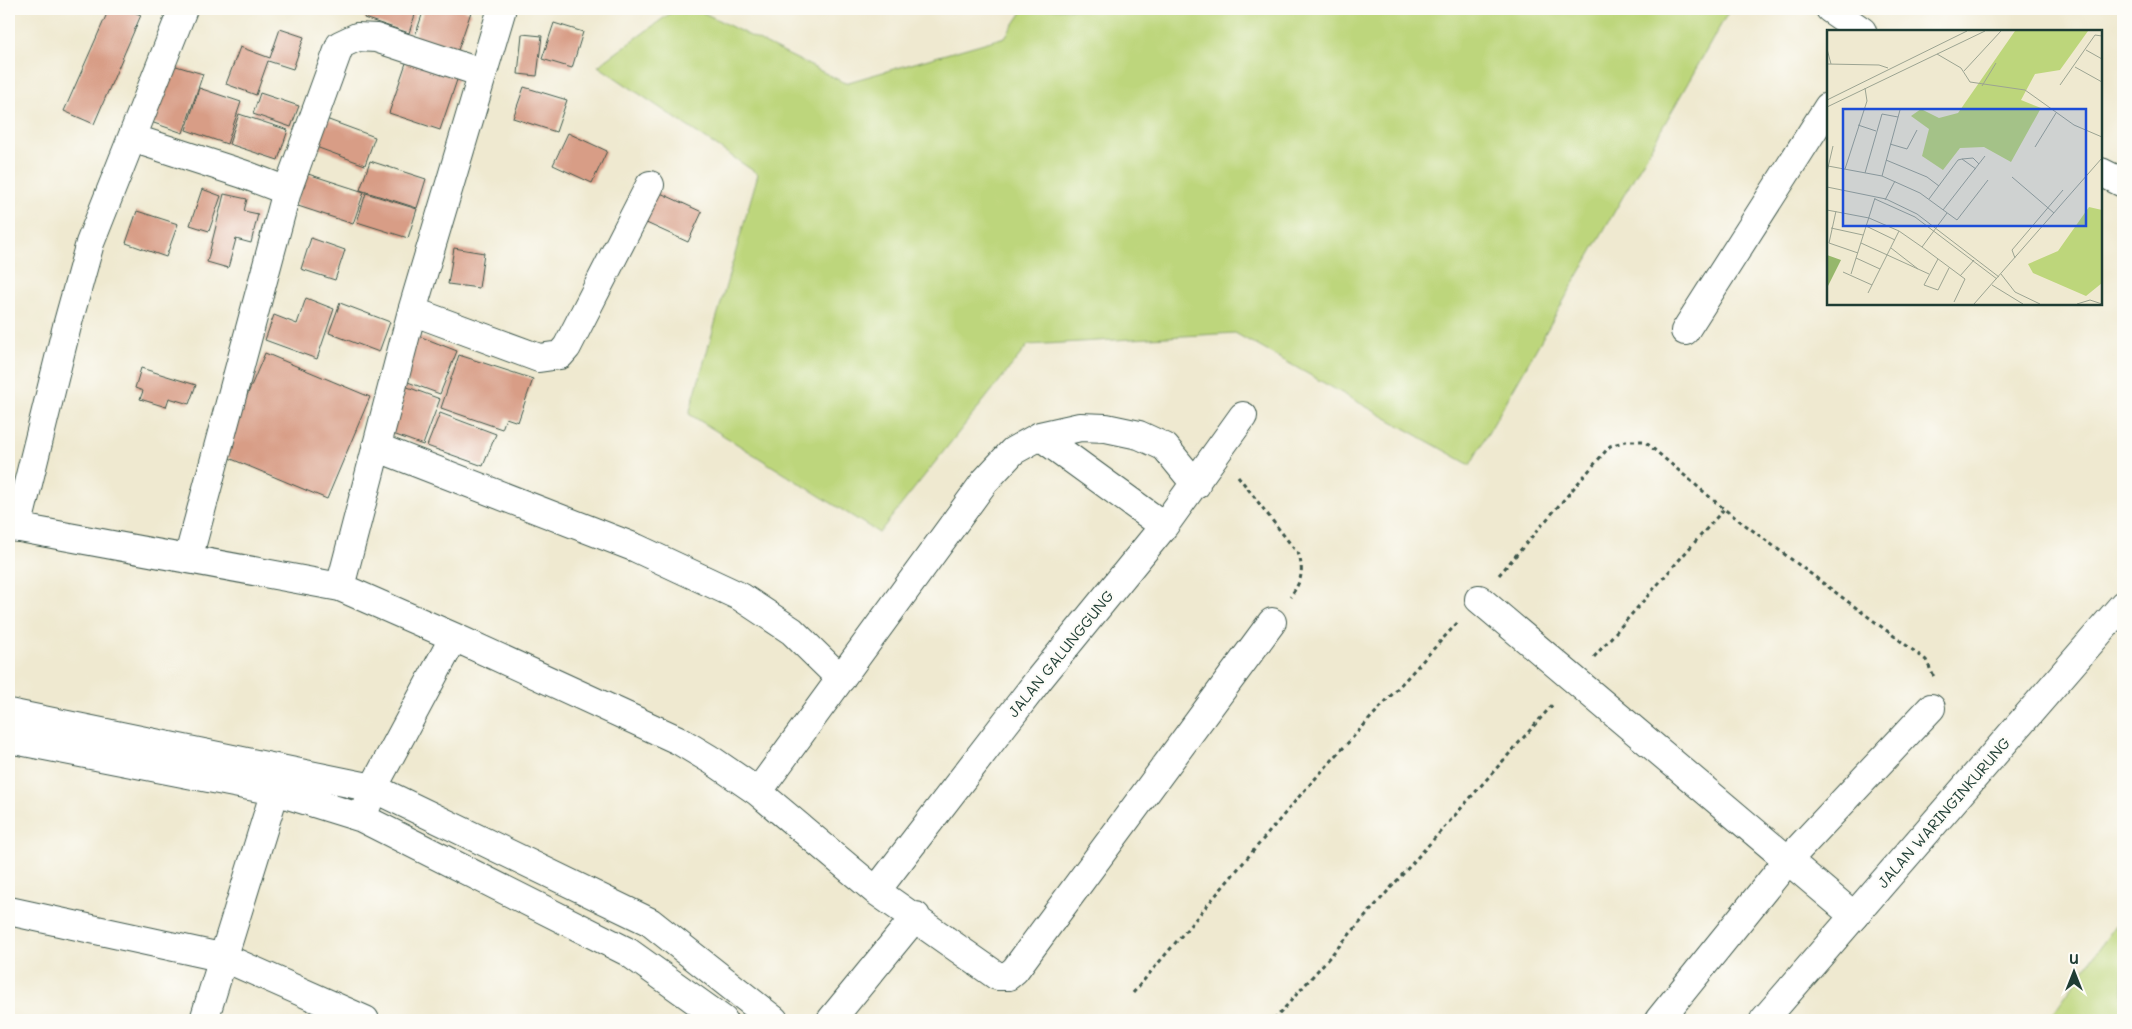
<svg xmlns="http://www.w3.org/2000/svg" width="2132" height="1029" font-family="Mali,sans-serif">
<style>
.green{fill:#bdd67b;stroke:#6e8a58}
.building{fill:#d89d86}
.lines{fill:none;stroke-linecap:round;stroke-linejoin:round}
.minor-casing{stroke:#3e574b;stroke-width:30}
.tertiary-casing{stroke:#3e574b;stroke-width:30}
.path{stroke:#3e574b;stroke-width:3;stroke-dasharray:4 4;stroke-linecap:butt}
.minor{stroke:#fff;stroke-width:28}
.tertiary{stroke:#fff;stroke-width:28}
.labels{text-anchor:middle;stroke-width:4.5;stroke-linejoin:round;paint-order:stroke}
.street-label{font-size:15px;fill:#1f3d34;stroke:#fdfcf7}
.inset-road{fill:none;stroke:#9ca492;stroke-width:1}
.view{fill:#1d4ed8;fill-opacity:0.15;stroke:#1d4ed8;stroke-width:2.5}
.inset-edge{fill:none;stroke:#1f3d34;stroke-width:2.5}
</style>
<rect width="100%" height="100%" fill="#fdfcf7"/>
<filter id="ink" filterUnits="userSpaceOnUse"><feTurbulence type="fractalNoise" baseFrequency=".02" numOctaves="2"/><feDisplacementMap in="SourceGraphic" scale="10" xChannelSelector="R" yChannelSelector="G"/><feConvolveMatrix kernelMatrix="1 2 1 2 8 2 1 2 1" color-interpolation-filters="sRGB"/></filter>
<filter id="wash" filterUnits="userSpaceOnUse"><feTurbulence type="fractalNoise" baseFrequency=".0096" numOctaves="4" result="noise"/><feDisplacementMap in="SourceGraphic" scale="20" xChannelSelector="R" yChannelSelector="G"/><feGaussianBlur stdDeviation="1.12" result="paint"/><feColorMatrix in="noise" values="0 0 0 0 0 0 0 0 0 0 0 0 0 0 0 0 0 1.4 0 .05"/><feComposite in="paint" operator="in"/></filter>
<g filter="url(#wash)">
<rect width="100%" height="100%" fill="#efe9d0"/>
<path class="green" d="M676 9H696L845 83 1005 37 1024 9H1730L1470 465 1235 333 1028 345 879 533 689 414 758 174 598 66Z
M2123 915V1020H2048Z"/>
<g id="blocks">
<path class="building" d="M109 9H126L141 15 94 124 64 111Z
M367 9H417L409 33 364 18Z
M424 9H460L471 12 457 53 414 39Z
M554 23 583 32 572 68 542 59Z
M280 29 304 37 293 69 268 61 256 95 226 84 240 47 270 58Z
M522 34 542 36 537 76 518 74Z
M407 60 458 77 440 130 389 113Z
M166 63 203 74 183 133 148 121Z
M524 87 567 100 556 132 513 118Z
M199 88 241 102 227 144 186 130Z
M260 93 299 106 291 127 253 114Z
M239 114 288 130 278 160 229 144Z
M326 119 375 137 365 165 316 147Z
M568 133 607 151 592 183 553 165Z
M370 161 426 179 417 208 360 190Z
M305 173 364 192 353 224 295 205Z
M202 189 221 196 209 231 190 225Z
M656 191 702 212 688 242 642 221Z
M366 193 417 209 408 238 357 222Z
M224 194 247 199 244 211 258 214 251 243 236 239 228 268 207 262Z
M137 211 178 224 166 257 126 243Z
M311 238 345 250 335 280 301 269Z
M454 248 484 253 479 288 448 284Z
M306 298 334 309 317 359 265 340 274 315 297 324Z
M340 303 390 322 379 352 329 333Z
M414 334 457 351 440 394 397 378Z
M265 353 370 397 327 499 222 455Z
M459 355 533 379 518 422 506 418 502 429 441 408Z
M141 368 196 385 189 404 169 398 166 407 140 399 143 391 135 388Z
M402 385 440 399 423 445 385 431Z
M440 413 496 434 483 466 427 446Z"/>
</g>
</g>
<g filter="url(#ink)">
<use href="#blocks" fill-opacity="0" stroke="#3e574b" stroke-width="1"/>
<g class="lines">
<g class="minor-casing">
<path id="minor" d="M1830 9 1862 31
M132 138 243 174 287 191
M2101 172 2123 183
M412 311 539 358 560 355 567 347 650 185
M1685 331 1828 107
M1040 436 1080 427 1106 428 1139 435 1165 447 1196 485
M376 447 636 548 741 597 792 631 841 679
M9 526 340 587 454 637 678 740 713 761 758 792 876 891 997 976H1008L1015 970 1272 622
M17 528 67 326 90 243 183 9
M188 559 287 191 340 45 357 37 376 38 482 73
M340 587 412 311 501 12
M1479 599 1854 916
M9 713 373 788 650 922 774 1020
M9 739 275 791 362 818 628 952 723 1020
M758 792 985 481 1013 451 1040 436 1164 526
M367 805 373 788 454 637
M876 891 1040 678 1164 526 1243 416
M9 911 225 958 365 1020
M204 1020 275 791 278 774
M831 1020 916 916
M1659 1020 1788 860 1931 708"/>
</g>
<g class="tertiary-casing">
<path id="tertiary" d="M1764 1020 2123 605"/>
</g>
<path class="path" d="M1238 476 1299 555C1304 573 1301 582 1290 597
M1499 575 1610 446 1626 441H1644L1724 509 1926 660 1934 677
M1594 657 1724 509
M1133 993 1303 792 1459 621
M1274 1020 1554 703"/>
<use href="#minor" class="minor"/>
<use href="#tertiary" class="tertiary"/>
</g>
</g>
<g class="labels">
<g class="street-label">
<text transform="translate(1061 654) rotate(-51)" y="5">JALAN GALUNGGUNG</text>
<text transform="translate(1944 813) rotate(-49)" y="5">JALAN WARINGINKURUNG</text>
</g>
</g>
<g transform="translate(1827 30)">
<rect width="275" height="275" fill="#efe9d0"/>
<path d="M188 1H261L233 40 208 44 194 70 214 78 184 132 157 117 133 118 116 140 95 126 102 99 84 86 94 79 112 88 131 83ZM262 177 275 180V253L259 266 206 243 201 234 231 221Z" fill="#bdd67b"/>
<path d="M0 225 14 230 0 258Z" fill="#96b76b"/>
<path class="inset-road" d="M0 19 4 34M259 20 275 29M110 24 134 38 143 52 198 60 247 95 275 107M0 34 52 35 61 38M248 37 275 52M137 41 174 1M233 55 268 5 275 6M155 56 169 33M0 70 140 1M0 77 158 1M31 95 49 101M63 114 80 119 90 100M208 117 229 83M135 129 146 128 152 134M59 130 100 147 112 156M1 136 55 146 93 163 130 190 161 150M18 139 40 71 38 58M0 142 6 116M38 143 55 84 71 87M55 146 73 80M185 147 227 183M0 157 59 169 90 184 172 247M48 169 88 187 170 249M102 169 131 130 135 129 149 139M58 170 68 151M0 180 42 188 72 201 95 217 138 249 127 272M116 180 158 126M9 181 2 213 31 223M39 196 68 210M4 198 36 205M34 213 102 244M95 217 120 183M64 218 91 239M29 228 53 239M188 228 185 220 236 160M111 229 97 255 111 260 122 238M16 242 45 255M24 244 48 168M174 244 188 262 213 274M133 246 147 230M165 255 196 274M41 263 72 201M147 274 275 128M250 274 263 270 275 274"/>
<path class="view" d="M16 79H259V196H16Z"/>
<rect width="275" height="275" class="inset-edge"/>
</g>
<rect width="2132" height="1029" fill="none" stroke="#fdfcf7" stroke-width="30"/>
<g transform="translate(2074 972)" stroke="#fdfcf7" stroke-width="4" paint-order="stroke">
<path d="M0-4L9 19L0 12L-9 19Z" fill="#1f3d34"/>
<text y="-8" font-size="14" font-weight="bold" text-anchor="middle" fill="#1f3d34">U</text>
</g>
</svg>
